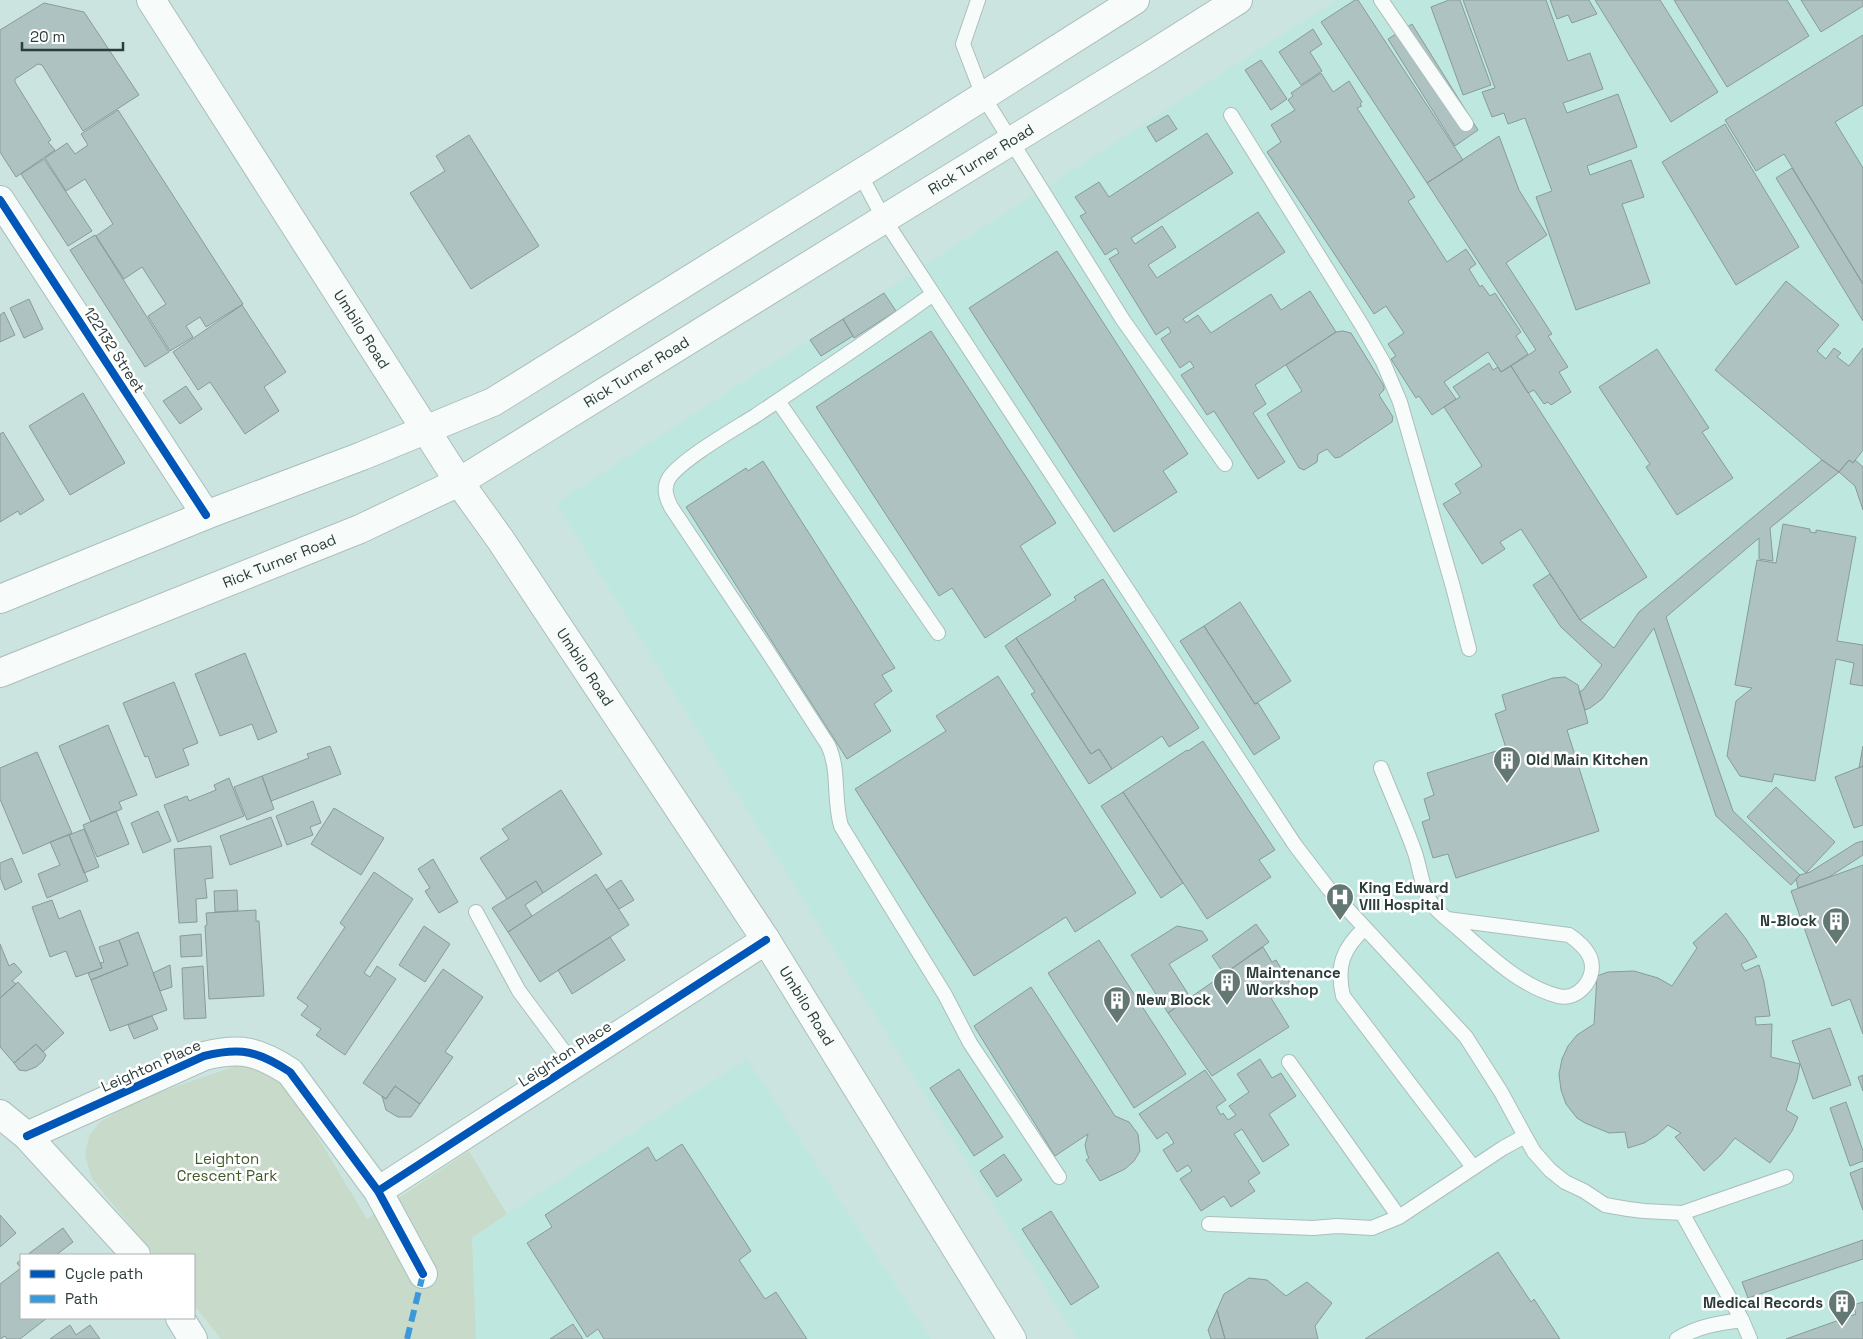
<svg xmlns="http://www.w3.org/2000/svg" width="1863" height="1339" font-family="'Space Grotesk',sans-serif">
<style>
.built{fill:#bee7e0}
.green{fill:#c8dbcb}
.building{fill:#afc2c2;stroke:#889b9a}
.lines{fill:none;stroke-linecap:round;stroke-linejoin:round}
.service-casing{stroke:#abbfbb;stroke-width:16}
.minor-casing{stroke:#abbfbb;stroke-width:30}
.secondary-casing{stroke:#abbfbb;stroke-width:30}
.service{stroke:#f7fbfa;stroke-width:14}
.minor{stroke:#f7fbfa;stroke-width:28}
.secondary{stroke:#f7fbfa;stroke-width:28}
.quiet{stroke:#3c99d9;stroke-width:6;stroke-dasharray:12 6;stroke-linecap:butt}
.cycleway-casing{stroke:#fff;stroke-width:11}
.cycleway{stroke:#0057b8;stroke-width:8}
.labels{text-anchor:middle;stroke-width:5;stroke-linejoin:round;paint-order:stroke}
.street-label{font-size:15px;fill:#2b3d39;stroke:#fff}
.poi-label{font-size:15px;font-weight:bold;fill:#2b3d39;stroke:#fff;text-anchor:start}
.park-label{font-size:15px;fill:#415828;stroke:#fff}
</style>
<rect width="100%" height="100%" fill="#cce4e0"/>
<path class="built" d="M1336 0H1863V1339H1077L556 503Z
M747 1059 931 1339H476L472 1238 507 1214Z"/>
<path class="green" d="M241 1064 264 1070 286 1084 367 1219 469 1151 507 1214 472 1238 476 1339H221L194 1305V1255H154L92 1179 85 1155 89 1136 100 1122 140 1099Z"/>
<path class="building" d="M1355 0H1358L1463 160 1427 183 1321 22Z
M1449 0H1460L1491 85 1463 95 1431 7Z
M1463 0H1546L1568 61 1590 53 1603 89 1563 103 1567 113 1618 94 1637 147 1587 166 1590 175 1631 160 1644 197 1622 204 1650 283 1576 310 1536 197 1552 191 1525 118 1508 124 1504 113 1492 117 1482 92 1495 88Z
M1550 0H1589L1597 14 1572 23 1568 15 1557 19Z
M1595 0H1660L1718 92 1671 122Z
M1674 0H1787L1809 36 1727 87Z
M1801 0H1863V6L1821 32Z
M44 3 84 12 139 95 83 131 42 65 38 64 15 79V82L51 140 48 142 55 150 16 177 0 152V30Z
M1412 24 1478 130 1455 146 1388 39Z
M1313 29 1322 44 1310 52 1322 71 1301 85 1279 52Z
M1863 35V105L1835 122 1863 168V284L1784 154 1756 171 1725 120Z
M1261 60 1287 99 1271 110 1245 70Z
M1321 73 1333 92 1349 81 1362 102 1360 104 1362 106 1357 108 1415 197 1408 201 1447 262 1466 249 1476 264 1469 269 1480 287 1482 285 1490 296 1495 293 1521 332 1516 336 1528 354 1501 372 1488 352 1444 382 1456 399 1432 415 1419 396 1416 398 1391 359 1396 356 1388 344 1404 333 1386 306 1374 314 1267 152 1281 142 1271 125 1295 110 1288 100 1293 96 1291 93Z
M118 110 243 304 206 327 200 317 186 326 193 337 170 351 148 316 166 304 142 267 124 279 96 236 113 224 85 179 66 191 45 158 67 143 75 154 88 145 81 134Z
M1168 115 1177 129 1156 142 1147 127Z
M1725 124 1799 247 1736 285 1662 162Z
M1207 133 1233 173 1131 238 1135 244 1162 226 1176 247 1148 265 1157 278 1258 212 1285 252 1183 319 1186 323 1198 315 1211 333 1271 294 1281 310 1310 291 1336 332 1255 385 1266 404 1253 413 1285 462 1258 479 1214 411 1207 415 1181 375 1194 367 1190 361 1180 368 1161 339 1171 332 1168 327 1156 335 1109 259 1119 253 1116 248 1105 255 1080 216 1086 213 1075 197 1099 182 1109 197Z
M469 135 539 246 471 289 410 193 445 171 436 156Z
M1499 136 1519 190 1547 235 1506 263 1552 334 1548 336 1568 367 1559 372 1571 392 1551 405 1548 402 1544 404 1534 390 1528 393 1511 366 1536 350 1427 183Z
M44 159 92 231 68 246 21 174Z
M1792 168 1863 284V321L1776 178Z
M95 235 169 352 145 367 70 250Z
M1057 251 1188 454 1163 471 1177 492 1114 532 969 308Z
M1786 281 1839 325 1817 351 1826 359 1834 348 1841 353 1837 357 1849 366 1863 348V450L1853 463 1849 460 1839 472 1822 460 1715 370Z
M884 293 896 311 854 338 843 319Z
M29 299 43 329 24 338 10 308Z
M242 305 286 372 264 387 279 411 245 434 210 382 198 390 173 352Z
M4 312 15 335 0 342V315Z
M843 319 853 336 821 356 810 340Z
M931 331 1056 523 1020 546 1051 595 985 638 952 588 939 596 816 407Z
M1343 331 1351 333 1384 386V390L1379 395 1393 417 1392 422 1340 457 1335 458 1327 449 1318 454 1317 462 1304 470 1299 468 1267 414 1302 391 1286 365 1336 332Z
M1657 349 1709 428 1702 432 1733 478 1677 515 1646 467 1650 464 1599 387Z
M1489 363 1493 370 1498 367 1501 372 1511 366 1647 577 1580 620 1521 529 1500 542 1505 549 1482 564 1443 504 1461 493 1455 484 1482 466 1444 407 1460 397 1453 387Z
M186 386 202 409 180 424 163 401Z
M83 393 125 463 70 495 29 426Z
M3 432 44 500 20 515 18 511 0 522V434Z
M1822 460 1839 472 1770 528 1773 561 1759 559V538L1666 617 1733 811 1800 875 1791 885 1716 816 1654 628 1602 699 1590 708 1585 710 1579 692 1583 690 1602 665 1561 627 1533 585 1550 574 1580 620 1614 648 1639 612Z
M1849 460 1853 463 1855 460 1863 467V510L1855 486 1839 472Z
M763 461 895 668 882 675 892 691 874 704 891 731 847 759 686 507 746 468 748 471Z
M1783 524 1810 529V532L1816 533V530L1856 537 1837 641 1863 645V686L1850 684 1854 663 1836 659 1815 781 1774 774 1772 782 1740 776 1727 756 1736 701 1752 688 1735 685 1757 560 1776 563Z
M1103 579 1199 728 1169 747 1162 736 1112 769 1099 749 1091 754 1016 638 1076 600 1074 597Z
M1240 602 1291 681 1255 704 1204 626Z
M1204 626 1255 704 1258 703 1280 738 1254 755 1180 641Z
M1016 638 1091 754 1099 749 1112 769 1089 784 1031 694 1035 692 1005 646Z
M245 653 277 732 258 740 252 724 220 736 195 674Z
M998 676 1136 893 1075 932 1066 917 974 976 855 789 946 731 936 716Z
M1565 677 1578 685 1588 723 1567 730 1599 831 1456 878 1448 854 1433 858 1422 822 1430 819 1424 799 1434 795 1427 773 1506 748 1495 714 1506 710 1502 695 1553 678Z
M174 682 198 743 183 749 189 765 156 778 148 756 145 757 123 703Z
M108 725 137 795 119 802 122 809 91 822 59 746Z
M1203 741 1275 850 1259 860 1271 877 1207 919 1123 792 1187 750 1188 751Z
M330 746 341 774 271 801 262 776 309 758 307 754Z
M1863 746V766L1859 768Z
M37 752 72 833 23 854 0 799V768Z
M1863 766V825L1854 828 1835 777Z
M262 776 274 809 247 820 234 787Z
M229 778 244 816 178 842 164 805 187 796 189 801 216 790 214 785Z
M1776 787 1835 842 1806 873 1747 817Z
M561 790 602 854 543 893 536 881 507 899 480 858 509 839 502 829Z
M1123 792 1183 883 1161 898 1101 806Z
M313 801 321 823 310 827 313 835 287 845 276 816Z
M334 808 384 838 361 875 311 844Z
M116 811 129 844 97 857 83 825Z
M158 811 171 841 143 853 131 823Z
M271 817 282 846 230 865 220 836Z
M84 829 99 867 84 873 69 835Z
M69 835 88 881 47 898 38 874 60 865 50 842Z
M1863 841V855L1829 877 1798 888 1796 879 1800 875 1810 872 1856 843Z
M211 846 213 878 205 879 207 898 196 899 197 922 179 923 174 849Z
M12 858 22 882 5 890 0 877V863Z
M433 859 458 902 439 913 425 891 430 888 418 869Z
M1863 865V1034L1850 999 1832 1006 1791 891Z
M374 872 413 899 364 973 370 977 377 966 396 979 345 1055 316 1035 321 1029 301 1015 308 1006 297 998 345 927 340 923Z
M596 874 629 925 540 982 508 932Z
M621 880 634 900 619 909 606 890Z
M536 881 543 893 525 905 532 916 508 932 492 908Z
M237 890 238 911 215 912 214 891Z
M52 900 59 919 80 910 102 968 76 977 66 951 50 957 32 907Z
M256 910V921H259L264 996 209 999 205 926 207 925 206 913Z
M1726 913 1746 939 1757 957 1741 964 1745 971 1759 965 1764 982 1770 1016 1755 1017 1756 1025 1772 1024 1771 1057 1800 1064 1797 1080 1786 1110 1798 1117 1792 1131 1770 1163 1735 1138 1721 1155 1704 1171 1675 1137 1681 1133 1668 1125 1657 1135 1644 1143 1628 1148 1625 1132 1609 1133 1585 1123 1577 1118 1566 1104 1561 1090 1559 1074 1562 1059 1568 1046 1577 1035 1594 1024 1597 976 1608 972 1634 971 1658 978 1672 986 1697 948 1693 943Z
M1256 924 1269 942 1224 974 1212 956Z
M424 926 450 944 425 982 399 965Z
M1177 926 1202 931 1208 940 1169 964 1190 997 1168 1013 1131 955Z
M138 932 167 1010 110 1031 91 980 128 965 119 940Z
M201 934 202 956 181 957 180 936Z
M610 937 625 960 572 994 558 970Z
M119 940 128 965 91 980 88 973 102 968 100 963 104 962 99 947Z
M1099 940 1186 1074 1134 1108 1048 973Z
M0 944 9 966 14 963 22 972 12 981 16 984 0 998Z
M1263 947 1272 962 1276 960 1291 985 1271 998 1289 1027 1212 1076 1168 1013Z
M170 965 172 987 160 991 153 973Z
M203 966 206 1018 184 1019 182 968Z
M443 969 483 997 445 1052 453 1057 420 1104 395 1086 386 1099 363 1083Z
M18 982 64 1033 43 1052 36 1044 14 1063 0 1047V998Z
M1031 987 1115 1116 1129 1122 1138 1134 1140 1151 1134 1161 1125 1169 1100 1181 1086 1160 1089 1158 1087 1154 1085 1145 1088 1134 1055 1156 974 1026Z
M152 1016 158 1029 134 1039 128 1025Z
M1830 1028 1851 1085 1813 1099 1792 1041Z
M36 1044 46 1055 43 1061 36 1067 26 1071 19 1070 14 1063Z
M1260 1059 1272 1078 1281 1073 1296 1096 1269 1114 1289 1145 1263 1162 1242 1129 1234 1134 1260 1173 1248 1181 1255 1191 1231 1207 1224 1196 1201 1211 1180 1179 1192 1171 1188 1165 1177 1172 1163 1150 1174 1143 1167 1132 1157 1139 1139 1114 1205 1070 1226 1100 1216 1107 1221 1115 1223 1113 1228 1120 1236 1115 1229 1106 1249 1092 1237 1074Z
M959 1069 1003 1137 974 1156 930 1088Z
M1863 1075V1091L1858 1077Z
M395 1086 420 1104 411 1117H398L386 1110 382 1096 386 1099Z
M1846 1102 1863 1151V1161L1850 1166 1830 1108Z
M682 1144 751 1251 739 1260 765 1299 776 1292 807 1339H604L598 1329 587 1337 527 1243 552 1227 545 1215 648 1147 656 1161Z
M1004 1154 1022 1180 997 1197 980 1171Z
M1863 1168V1210L1850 1173Z
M1051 1211 1099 1287 1071 1305 1022 1229Z
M0 1215 16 1233 0 1247Z
M63 1228 73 1242 56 1255H27Z
M1863 1240V1259L1748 1298 1742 1282Z
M1498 1252 1531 1302 1534 1299 1560 1339H1365Z
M21 1260V1318H47L20 1339H7L5 1336 0 1339V1284L21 1268 17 1263Z
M1249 1278 1267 1280 1286 1296 1307 1282 1332 1303 1315 1326 1318 1339H1225L1217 1310 1224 1294Z
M1863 1302V1339H1786L1856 1314 1853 1305Z
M1217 1310 1225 1339H1211L1208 1330Z
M573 1324 583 1339H550Z
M70 1325 76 1335 90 1325 100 1339H50Z"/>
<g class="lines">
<g class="service-casing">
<path id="service" d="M978 0 963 44 983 96 1123 320 1225 464
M1381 0 1466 124
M1231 115 1363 327 1383 362 1400 402 1453 587 1469 649
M860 174 884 219 1295 845 1328 888 1365 928C1343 948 1336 966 1343 996L1473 1167
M933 294C874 337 815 376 755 416 733 430 682 459 669 478 663 488 666 497 671 507L766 649 828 745C840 770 833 799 841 826L945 995 970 1043 1059 1177
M778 401 938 633
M1381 768C1392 796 1404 822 1414 850 1420 866 1421 886 1430 901 1437 913 1450 921 1460 930 1489 955 1520 986 1558 996 1578 1001 1596 979 1591 960 1588 950 1577 940 1569 935L1447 919
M476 912 519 991 574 1065
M1289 1062 1399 1217
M1525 1136 1534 1152 1550 1170 1565 1182 1584 1191 1605 1205 1628 1209 1644 1211 1682 1213 1786 1177
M1682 1213 1742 1320 1750 1339
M1209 1224 1313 1228 1337 1226 1372 1228 1399 1217 1503 1148 1525 1136 1501 1092 1466 1037 1365 928
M1677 1339C1698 1326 1719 1323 1742 1320"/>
</g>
<g class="minor-casing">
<path id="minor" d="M0 200 206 515
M0 1114 27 1136 136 1255
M27 1136 204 1056C241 1047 258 1051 290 1072L378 1191 423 1274
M378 1191 766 940
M180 1318 193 1339"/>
</g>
<g class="secondary-casing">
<g id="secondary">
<path id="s1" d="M151 0 459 482 500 539 766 940 1012 1339"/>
<path d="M0 599 206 515 362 456 493 402 906 145 1135 0"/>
<path id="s2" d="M0 673 360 529 459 482 884 219 1148 57 1238 0"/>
</g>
</g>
<use href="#service" class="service"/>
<use href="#minor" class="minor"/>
<use href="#secondary" class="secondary"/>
<path class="quiet" d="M407 1339 423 1274"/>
<g class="cycleway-casing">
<path id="cycleway" d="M0 200 206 515
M27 1136 204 1056C241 1047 258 1051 290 1072L378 1191 423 1274
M378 1191 766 940"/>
</g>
<use href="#cycleway" class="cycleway"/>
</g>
<defs>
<g id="building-pin" transform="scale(1.4375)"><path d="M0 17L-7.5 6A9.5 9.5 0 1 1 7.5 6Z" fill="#637773" stroke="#fff"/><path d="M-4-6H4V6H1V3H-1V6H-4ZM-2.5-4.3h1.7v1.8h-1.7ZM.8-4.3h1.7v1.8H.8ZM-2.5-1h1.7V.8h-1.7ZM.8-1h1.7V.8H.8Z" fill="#fff"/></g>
<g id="hospital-pin" transform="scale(1.4375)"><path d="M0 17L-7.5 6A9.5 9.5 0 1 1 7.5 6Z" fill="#637773" stroke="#fff"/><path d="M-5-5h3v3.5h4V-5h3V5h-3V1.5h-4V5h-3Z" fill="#fff"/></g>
</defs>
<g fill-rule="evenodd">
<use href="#building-pin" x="1507" y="760"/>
<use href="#hospital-pin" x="1340" y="897"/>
<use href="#building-pin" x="1836" y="921"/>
<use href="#building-pin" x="1227" y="982"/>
<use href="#building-pin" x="1117" y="1000"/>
<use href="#building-pin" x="1842" y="1303"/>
</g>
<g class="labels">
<g class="street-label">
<text dy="5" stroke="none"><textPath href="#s2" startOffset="1111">Rick Turner Road</textPath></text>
<text dy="5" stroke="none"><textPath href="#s1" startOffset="391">Umbilo Road</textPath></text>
<text transform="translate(114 350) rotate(57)" y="5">122132 Street</text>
<text dy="5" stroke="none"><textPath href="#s2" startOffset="706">Rick Turner Road</textPath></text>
<text dy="5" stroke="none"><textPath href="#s2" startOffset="301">Rick Turner Road</textPath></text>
<text dy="5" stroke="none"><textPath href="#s1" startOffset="796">Umbilo Road</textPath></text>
<text dy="5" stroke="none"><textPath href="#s1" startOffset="1201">Umbilo Road</textPath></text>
<text transform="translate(565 1054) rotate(-33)" y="5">Leighton Place</text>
<text transform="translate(151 1066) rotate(-24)" y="5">Leighton Place</text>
</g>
<g class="poi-label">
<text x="1526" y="765">Old Main Kitchen</text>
<text x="1359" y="893">King Edward<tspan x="1359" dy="17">VIII Hospital</tspan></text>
<text x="1817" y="926" text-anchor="end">N-Block</text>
<text x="1246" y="978">Maintenance<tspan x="1246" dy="17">Workshop</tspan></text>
<text x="1136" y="1005">New Block</text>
<text x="1823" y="1308" text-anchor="end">Medical Records</text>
</g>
<g class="park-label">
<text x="227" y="1164">Leighton<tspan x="227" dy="17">Crescent Park</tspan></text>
</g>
</g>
<rect x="20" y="1254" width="175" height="65" fill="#ffffff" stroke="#aab1b0"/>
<rect x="30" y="1270" width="25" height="8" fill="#0057b8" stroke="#aab1b0"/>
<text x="65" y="1279" font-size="15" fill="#2b3d39">Cycle path</text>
<rect x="30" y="1295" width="25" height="8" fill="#3c99d9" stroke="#aab1b0"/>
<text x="65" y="1304" font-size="15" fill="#2b3d39">Path</text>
<path d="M22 42v8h101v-8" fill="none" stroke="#2b3d39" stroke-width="2.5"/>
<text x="30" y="42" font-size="15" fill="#2b3d39" stroke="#ffffff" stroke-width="4" paint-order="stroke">20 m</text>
</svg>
